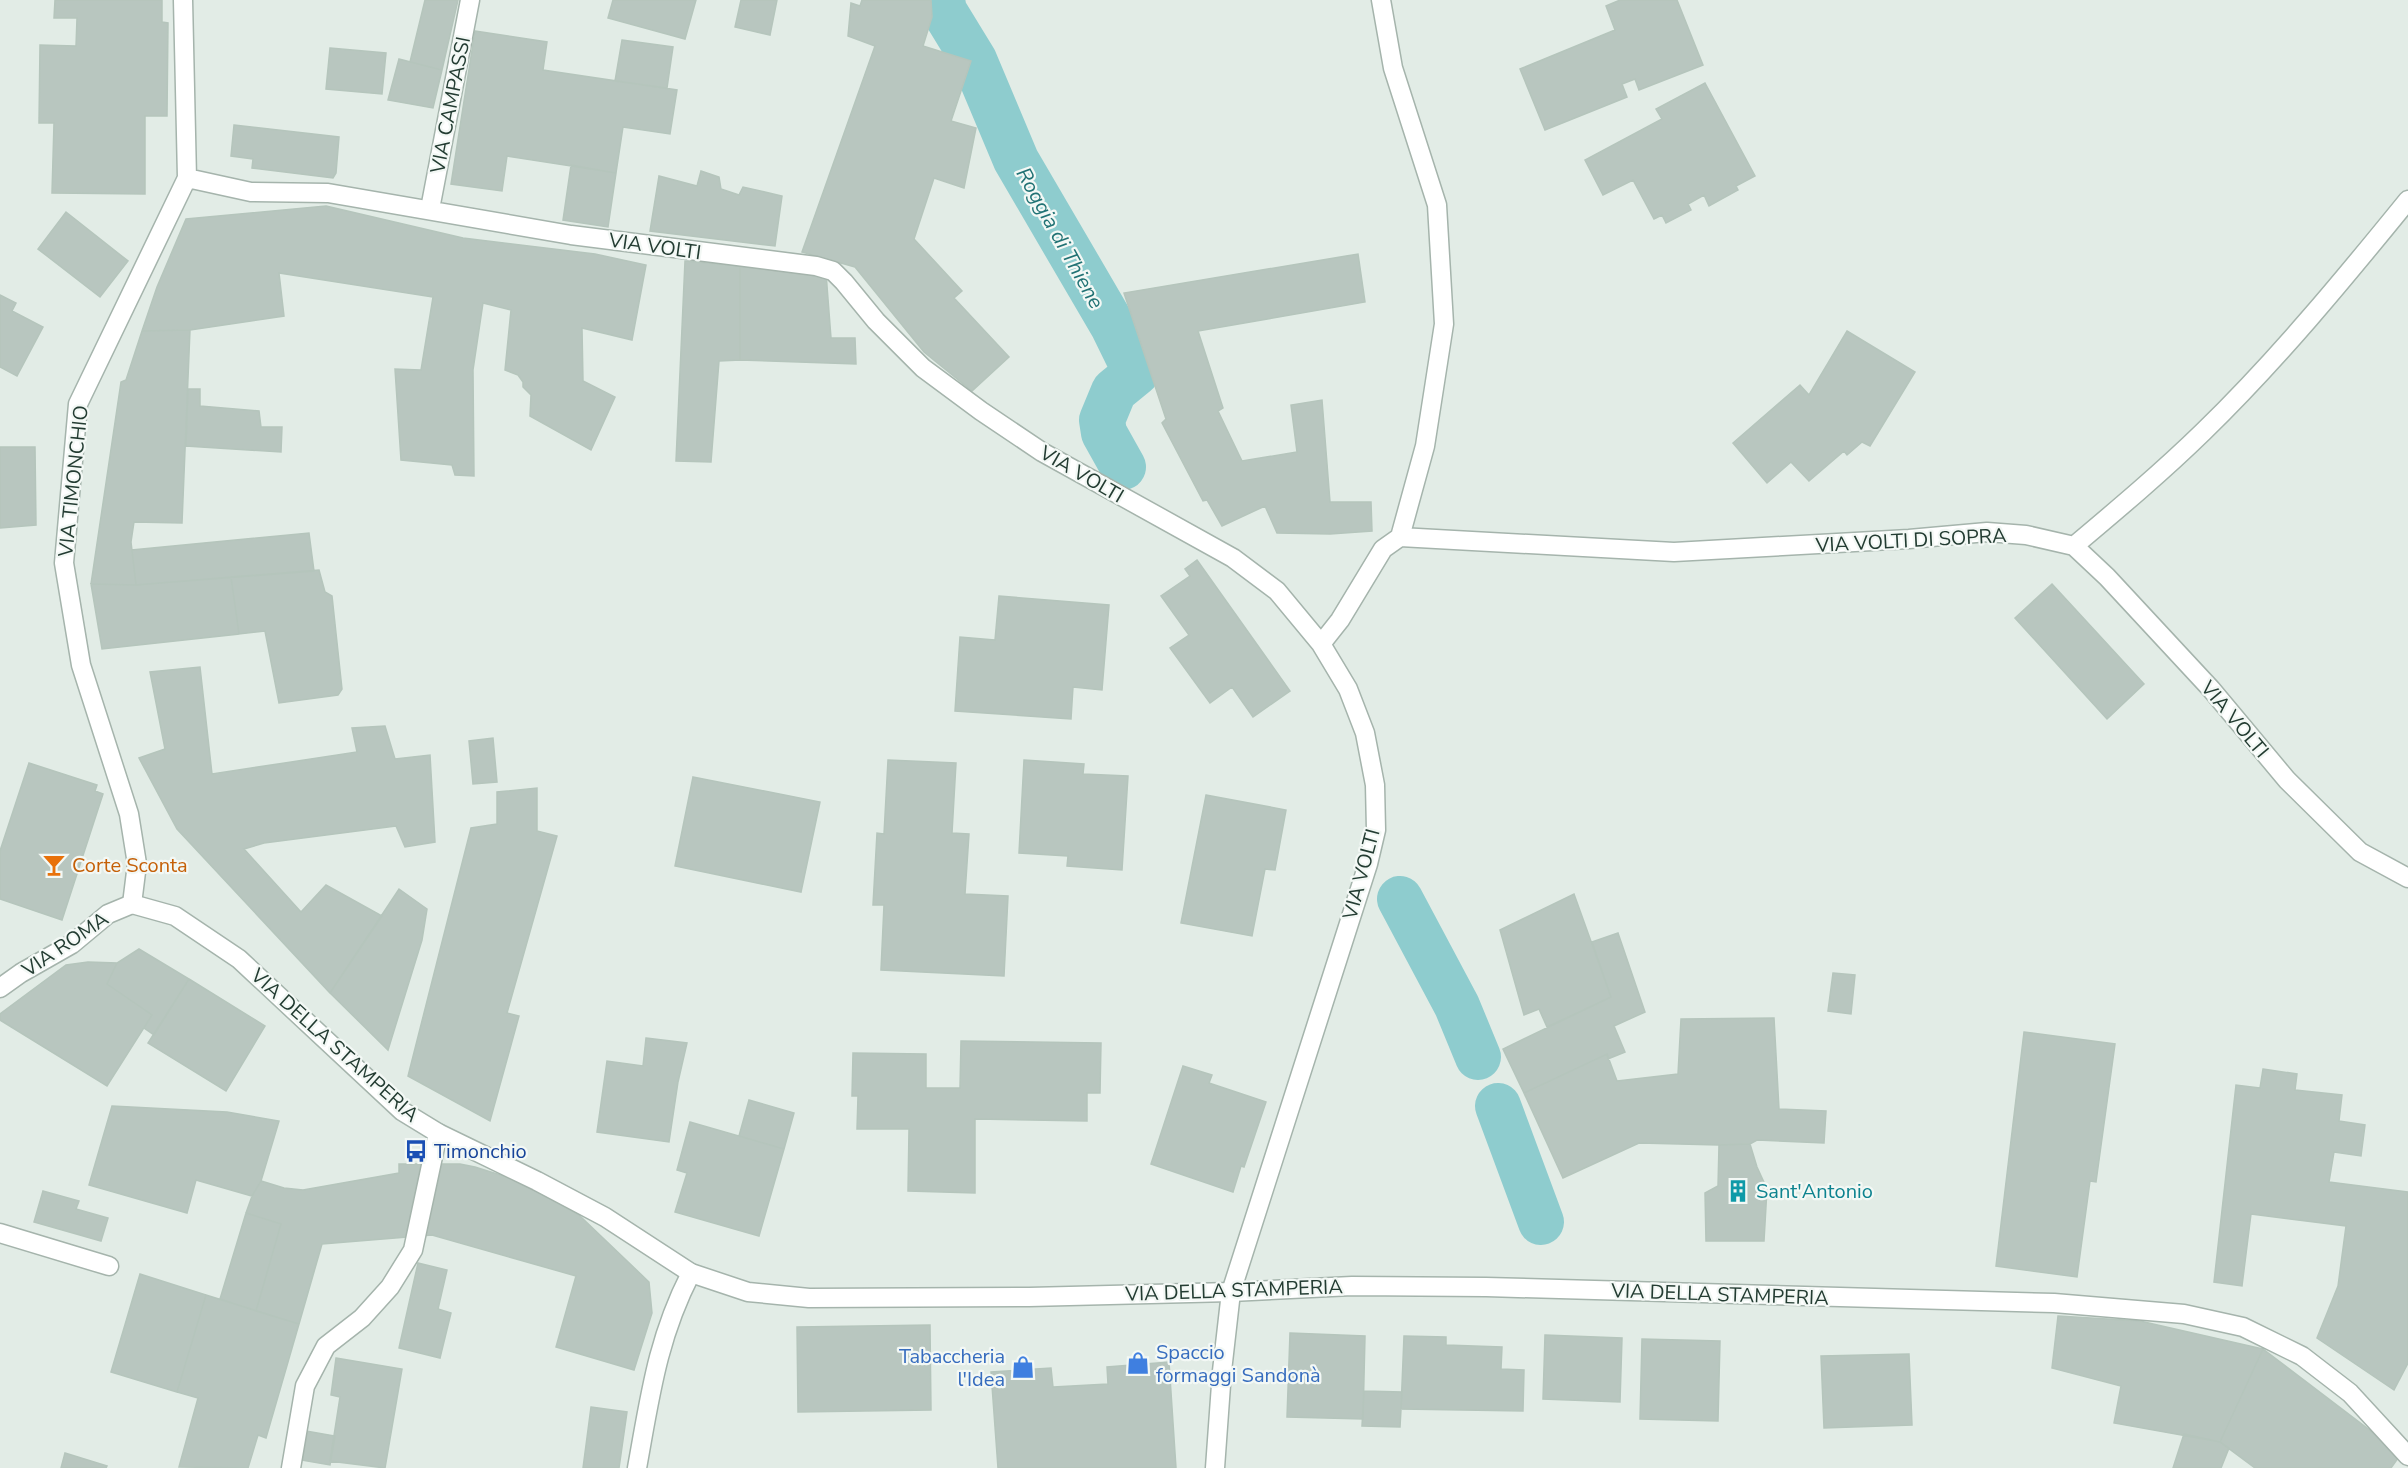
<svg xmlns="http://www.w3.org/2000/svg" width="2408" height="1468" font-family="'Nunito Sans',sans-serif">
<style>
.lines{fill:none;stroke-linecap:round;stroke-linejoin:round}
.canal{stroke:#8eccce;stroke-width:46}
.building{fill:#b8c6bf;stroke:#b5c5bc;stroke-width:1.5}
.service-casing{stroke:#a5b4ac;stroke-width:21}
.minor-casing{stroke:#a5b4ac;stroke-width:21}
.tertiary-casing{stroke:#a5b4ac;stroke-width:21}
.service{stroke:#fff;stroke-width:18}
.minor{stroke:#fff;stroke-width:18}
.tertiary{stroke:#fff;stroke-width:18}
.labels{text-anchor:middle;stroke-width:4.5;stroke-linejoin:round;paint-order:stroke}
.street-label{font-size:20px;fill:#233c32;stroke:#f3f8f5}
.food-label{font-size:20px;fill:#c56008;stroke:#f3f8f5;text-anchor:start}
.transit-label{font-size:20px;fill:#164399;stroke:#f3f8f5;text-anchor:start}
.culture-label{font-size:20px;fill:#0d838f;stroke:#f3f8f5;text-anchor:start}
.shop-label{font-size:20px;fill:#366cbe;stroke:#f3f8f5;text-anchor:start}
.water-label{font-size:21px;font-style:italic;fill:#217274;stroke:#f3f8f5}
</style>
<rect width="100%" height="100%" fill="#e2ece6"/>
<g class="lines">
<path class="canal" d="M942 0 944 11 974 60 1016 160 1113 326 1136 373 1114 391 1102 420 1104 433 1123 467
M1400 899 1457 1006 1478 1057
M1498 1106 1541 1222"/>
</g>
<path class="building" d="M55 0H162V22L168 23 167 116H145V194L52 193 54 123H39L40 45 76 46 77 18H54Z
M425 0H458L442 70 410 62Z
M613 0H696L685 39 608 18Z
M741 0H777L770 35 735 27Z
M862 0H931L932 17 923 46 971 61 951 121 976 128 964 188 934 178 914 239 962 291 954 298 1009 357 972 391 924 352 855 267 802 252 875 46 848 36 851 3 860 6Z
M1620 0H1677L1703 65 1639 90 1635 79 1622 84 1627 97 1545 130 1520 69 1615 30 1606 6Z
M475 31 547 42 543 70 677 90 670 134 623 127 616 173 507 156 502 191 451 184Z
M622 40 673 47 667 88 615 81Z
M330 48 386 53 382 94 326 89Z
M399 59 442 70 433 108 388 100Z
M1705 83 1755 176 1736 186 1738 190 1709 206 1704 195 1688 204 1691 210 1666 223 1662 215 1654 219 1633 180 1603 195 1585 160 1662 119 1656 109Z
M234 125 339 137 336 173 333 178 252 168 253 159 231 156Z
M571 165 616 173 608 227 563 220Z
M701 171 719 177 721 189 739 195 743 187 782 196 775 246 650 231 659 176 697 186Z
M326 206 463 238 595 254 646 265 632 340 582 328 583 381 615 397 591 450 530 416 531 395 523 387V382L518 375 505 370 511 310 483 303 473 370 474 476 455 475 452 465 401 460 395 369 421 370 433 297 279 273 284 316 190 330 142 331 157 287 186 219Z
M66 212 128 261 100 297 38 249Z
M1358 254 1365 302 1198 331 1223 408 1218 411 1242 461 1297 452 1291 405 1322 400 1330 502H1371L1372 531 1330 534 1277 533 1265 506 1222 526 1207 500 1203 501 1162 423 1166 419 1124 293Z
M685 261 740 266V360L719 361 711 462 676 461Z
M740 266 826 273 831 338H855L856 364 740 360Z
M0 295 16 303 12 311 43 327 17 376 0 367Z
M190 330 182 523 134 522 131 542 136 585 91 584 121 382 126 380 142 331Z
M1847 331 1915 372 1870 446 1862 442 1847 455 1844 451 1809 481 1791 462 1767 483 1733 443 1800 385 1809 395Z
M188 389H200V406L259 411 261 427H282L281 452 186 446Z
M0 447H35L36 525 0 528Z
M309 533 314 571 136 585 132 550Z
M1197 560 1290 691 1253 717 1232 687 1210 703 1170 648 1189 635 1161 596 1190 576 1185 569Z
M319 570 325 592 332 596 342 689 338 695 279 703 265 631 239 634 231 577Z
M231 577 239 634 102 649 91 584 136 585Z
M2052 584 2144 684 2107 719 2015 618Z
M999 596 1109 605 1102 690 1073 687 1071 719 955 711 960 637 995 640Z
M200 667 212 774 357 752 352 728 385 726 395 759 430 755 435 842 405 847 396 826 264 843 244 849 301 912 326 885 382 916 330 993 177 829 139 758 165 749 150 672Z
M493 738 497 782 473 784 469 741Z
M888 760 956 763 952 833 969 834 965 894 1008 896 1004 976 881 970 884 905H873L877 833 884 834Z
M1024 760 1084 764 1083 774 1128 776 1122 870 1067 866 1068 856 1019 853Z
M29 763 97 785 95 791 103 794 62 920 0 899V851Z
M693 777 820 802 801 892 675 866Z
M537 788V831L557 836 507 1013 519 1016 490 1121 408 1076 471 828 497 824V792Z
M1206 795 1286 810 1275 870 1265 869 1252 936 1181 923Z
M399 889 427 909 422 940 388 1050 330 993Z
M1574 894 1611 997 1547 1027 1539 1009 1524 1015 1500 930Z
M1618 933 1645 1012 1614 1026 1625 1052 1608 1059 1607 1054 1524 1093 1503 1049 1611 997 1592 942Z
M139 949 189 979 154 1035 144 1028 152 1015 107 984 117 963Z
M88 962 117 963 107 984 152 1015 107 1086 0 1020V1014L66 965Z
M1833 973 1855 975 1851 1014 1828 1011Z
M189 979 265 1026 226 1091 148 1043Z
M1774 1018 1779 1109 1826 1111 1824 1143 1757 1140 1750 1144 1719 1145 1639 1143 1563 1178 1524 1093 1607 1054 1617 1081 1678 1074 1681 1019Z
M2024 1032 2115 1044 2096 1182 2090 1181 2077 1277 1996 1266Z
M646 1038 687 1043 678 1082 669 1142 597 1132 607 1061 643 1066Z
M961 1041 1101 1043 1100 1093H1087V1121L975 1119V1193L908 1191 909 1129H857L858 1096H852L853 1053 926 1054V1088H960Z
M1183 1066 1212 1075 1209 1083 1266 1102 1244 1167 1241 1166 1233 1192 1151 1164Z
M2263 1069 2297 1074 2295 1090 2342 1095 2339 1121 2365 1125 2361 1156 2334 1152 2329 1182 2408 1192V1363L2394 1390 2317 1338 2338 1286 2346 1226 2251 1214 2242 1286 2214 1282 2236 1085 2260 1088Z
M749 1100 794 1113 784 1149 739 1136Z
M112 1106 227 1112 279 1121 261 1181 252 1196 196 1180 187 1213 89 1185Z
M690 1122 784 1149 759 1236 675 1212 687 1173 677 1170Z
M1750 1144 1757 1167 1767 1189 1764 1241H1706L1705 1193 1718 1186 1719 1145Z
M399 1164H460L475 1167 523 1182 579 1215 649 1282 652 1313 634 1370 556 1347 576 1276 432 1235 322 1244 299 1324 256 1311 281 1224 246 1213 252 1196 261 1181 284 1188 303 1190 399 1173Z
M43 1191 79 1201 76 1209 108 1218 101 1241 34 1222Z
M246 1213 281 1224 256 1311 220 1299Z
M418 1263 447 1270 438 1309 451 1313 440 1358 399 1348Z
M140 1274 206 1295 177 1392 111 1372Z
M206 1295 299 1324 266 1438 258 1435 248 1468 179 1467 198 1398 177 1392Z
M2058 1316 2140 1321 2263 1349 2220 1442 2114 1423 2121 1386 2052 1368Z
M930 1325 931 1410 798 1412 797 1327Z
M1290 1333 1365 1336 1363 1419 1287 1417Z
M1545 1335 1622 1338 1620 1402 1543 1399Z
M1404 1336 1446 1337V1345L1502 1347 1501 1369 1524 1370 1523 1411 1401 1409Z
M1642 1339 1720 1341 1718 1421 1640 1419Z
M2263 1349 2401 1454 2391 1468H2255L2220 1442Z
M1909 1354 1912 1425 1824 1428 1821 1356Z
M336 1358 402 1369 385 1468 330 1461 340 1397 331 1395Z
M1169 1362 1176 1468H998L991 1372 1051 1368 1053 1387 1108 1384 1107 1367Z
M1364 1391 1402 1392 1400 1427 1362 1426Z
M591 1407 627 1412 619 1468H583Z
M306 1431 335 1436 330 1465 301 1460Z
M2184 1434 2220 1442 2229 1448 2221 1468H2173Z
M65 1453 107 1466 106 1468H61Z"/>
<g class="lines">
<g class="service-casing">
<path id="service" d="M291 1468 305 1386 326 1346 362 1318 390 1287 413 1250 438 1133"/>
</g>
<g class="minor-casing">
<path id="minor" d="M1381 0 1393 68 1437 205 1444 324 1425 446 1400 537
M187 178 251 192 328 193 571 235 816 266 833 271 844 282 876 321 923 368 981 411 1042 452 1233 558 1277 591 1321 644 1348 689 1365 733 1375 785 1376 830 1368 864 1231 1292 1222 1371 1215 1468
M430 209 470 0
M2074 546 2107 577 2211 689 2287 780 2360 852 2408 878
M1321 644 1340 620 1383 549 1400 537 1674 552 1909 539 1987 532 2026 535 2074 546C2118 509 2162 472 2203 432 2277 360 2343 280 2408 200
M132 904 137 864 129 814 81 665 64 563 78 404 187 178 183 0
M0 1233 109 1266
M637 1468C650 1397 657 1339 691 1273"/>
</g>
<g class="tertiary-casing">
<path id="tertiary" d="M0 988 21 973 72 944 108 914 132 904 175 916 239 959 402 1111 438 1133 537 1181 605 1217 691 1273 748 1292 809 1298 1029 1297 1231 1292 1352 1286 1486 1287 2054 1303 2184 1314 2243 1327 2302 1356 2350 1393 2408 1456"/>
</g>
<use href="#service" class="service"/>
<use href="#minor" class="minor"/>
<use href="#tertiary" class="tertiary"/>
</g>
<defs>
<g id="bar-bare" transform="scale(1.8)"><path d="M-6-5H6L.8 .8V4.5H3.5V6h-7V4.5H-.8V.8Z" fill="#e8710a" stroke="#f3f8f5" stroke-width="2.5" paint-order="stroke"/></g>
<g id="bus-bare" transform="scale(1.8)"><path d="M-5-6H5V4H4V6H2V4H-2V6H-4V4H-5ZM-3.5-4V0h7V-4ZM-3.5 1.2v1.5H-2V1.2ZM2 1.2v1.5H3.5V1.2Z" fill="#1a4fb4" stroke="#f3f8f5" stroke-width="2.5" paint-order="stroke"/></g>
<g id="building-bare" transform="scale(1.8)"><path d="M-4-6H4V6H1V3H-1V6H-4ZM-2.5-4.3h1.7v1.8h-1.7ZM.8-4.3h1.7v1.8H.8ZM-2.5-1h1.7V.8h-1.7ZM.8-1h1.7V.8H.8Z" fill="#0f9aa8" stroke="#f3f8f5" stroke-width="2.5" paint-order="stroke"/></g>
<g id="shop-bare" transform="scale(1.8)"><path d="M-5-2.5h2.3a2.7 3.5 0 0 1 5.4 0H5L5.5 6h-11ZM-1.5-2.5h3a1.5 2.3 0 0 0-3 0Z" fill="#3f7fe0" stroke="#f3f8f5" stroke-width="2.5" paint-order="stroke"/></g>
</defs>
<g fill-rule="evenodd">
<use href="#bar-bare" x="54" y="865"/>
<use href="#bus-bare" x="416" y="1151"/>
<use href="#building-bare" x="1738" y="1191"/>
<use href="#shop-bare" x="1138" y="1363"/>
<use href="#shop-bare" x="1023" y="1367"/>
</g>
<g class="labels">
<g class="street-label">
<text transform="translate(450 105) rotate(-79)" y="7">VIA CAMPASSI</text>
<text transform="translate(655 246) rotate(8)" y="7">VIA VOLTI</text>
<text transform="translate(1082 474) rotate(30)" y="7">VIA VOLTI</text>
<text transform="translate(73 481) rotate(-84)" y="7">VIA TIMONCHIO</text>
<text transform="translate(1911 540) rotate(-3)" y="7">VIA VOLTI DI SOPRA</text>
<text transform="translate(2235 719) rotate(50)" y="7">VIA VOLTI</text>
<text transform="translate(1361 874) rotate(-75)" y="7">VIA VOLTI</text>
<text transform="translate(65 944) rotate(-34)" y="7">VIA ROMA</text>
<text transform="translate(335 1045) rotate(42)" y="7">VIA DELLA STAMPERIA</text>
<text transform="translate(1234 1290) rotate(-2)" y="7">VIA DELLA STAMPERIA</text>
<text transform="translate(1720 1294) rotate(2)" y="7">VIA DELLA STAMPERIA</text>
</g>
<g class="food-label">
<text x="72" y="872">Corte Sconta</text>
</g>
<g class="transit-label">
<text x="434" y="1158">Timonchio</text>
</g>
<g class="culture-label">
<text x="1756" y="1198">Sant'Antonio</text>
</g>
<g class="shop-label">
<text x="1156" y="1359">Spaccio<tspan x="1156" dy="23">formaggi Sandonà</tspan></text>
<text x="1005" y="1363" text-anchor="end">Tabaccheria<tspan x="1005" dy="23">l'Idea</tspan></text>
</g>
<g class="water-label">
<text transform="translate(1060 238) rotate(61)" y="7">Roggia di Thiene</text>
</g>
</g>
</svg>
